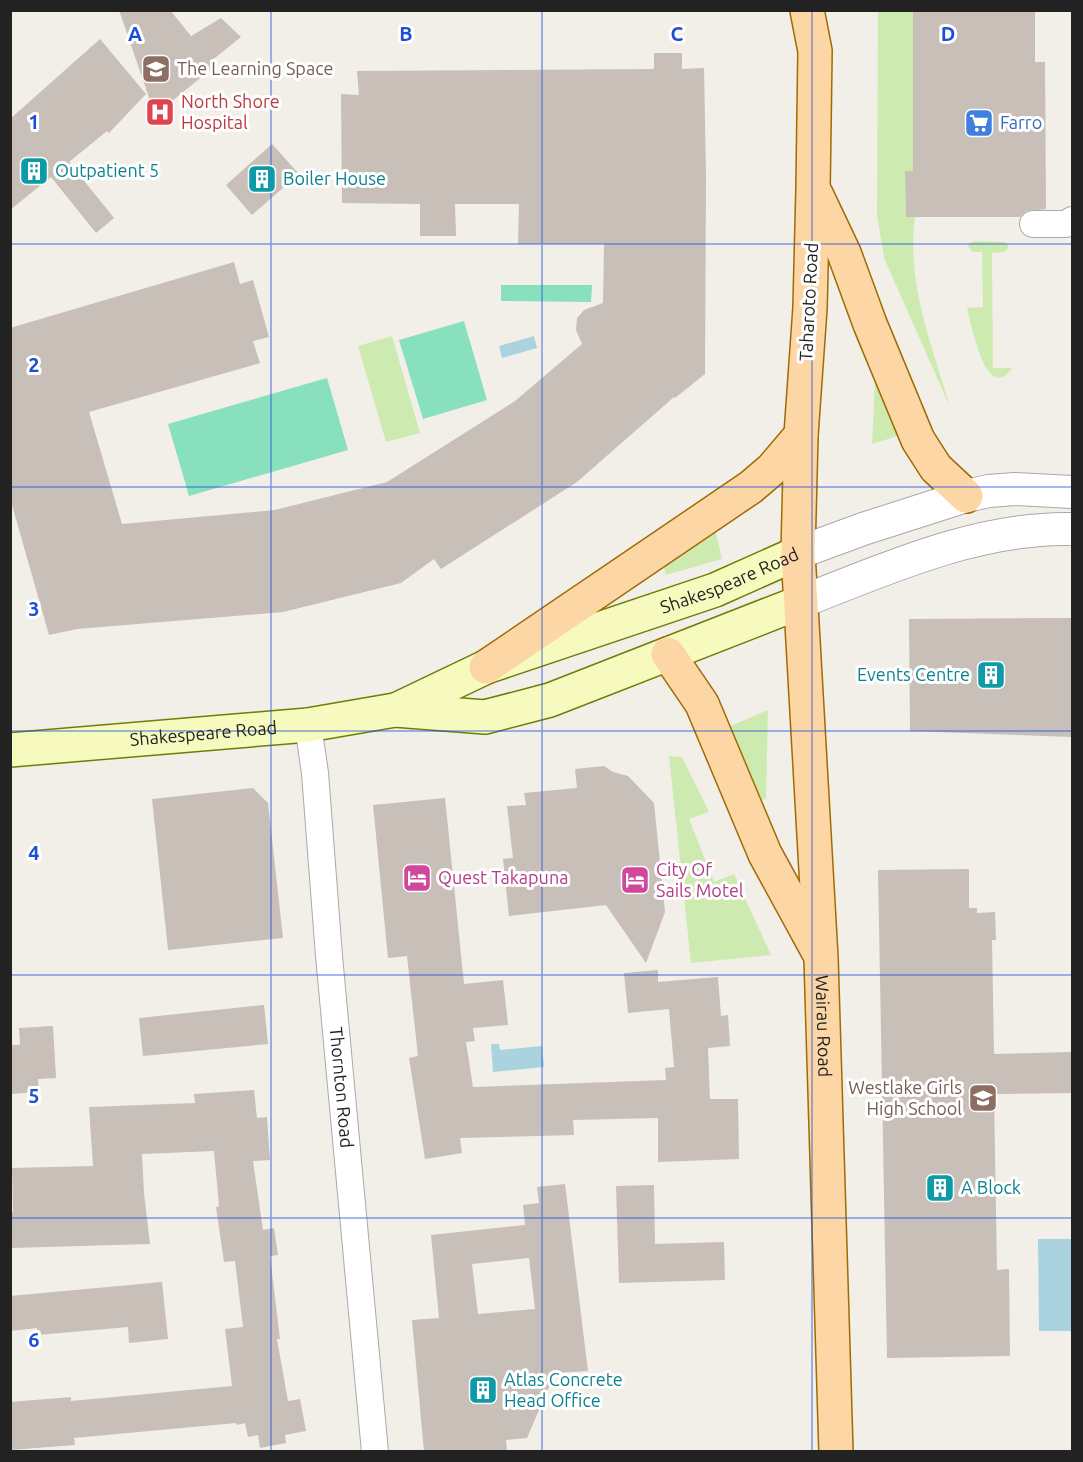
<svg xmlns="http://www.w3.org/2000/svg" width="1083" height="1462" font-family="Ubuntu,sans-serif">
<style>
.grass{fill:#cdebb0}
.pitch{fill:#88e0be}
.water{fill:#aad3df}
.building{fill:#c7bfb8;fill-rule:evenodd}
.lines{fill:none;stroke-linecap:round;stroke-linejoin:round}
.minor-casing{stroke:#a9a9a9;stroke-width:28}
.tertiary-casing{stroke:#a9a9a9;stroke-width:34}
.secondary-casing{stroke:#707d05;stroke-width:36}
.primary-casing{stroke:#a06b00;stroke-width:36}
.minor{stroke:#fff;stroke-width:26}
.tertiary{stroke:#fff;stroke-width:32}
.secondary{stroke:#f7fabf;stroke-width:33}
.primary{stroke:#fcd6a4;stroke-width:33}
.grid{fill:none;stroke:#1d4ed8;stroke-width:1.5;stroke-opacity:0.55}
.labels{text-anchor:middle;stroke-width:6;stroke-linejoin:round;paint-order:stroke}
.education-label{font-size:18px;fill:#785e54;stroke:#fff;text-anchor:start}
.health-label{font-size:18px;fill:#be3a42;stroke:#fff;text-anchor:start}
.shop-label{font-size:18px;fill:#366cbe;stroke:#fff;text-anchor:start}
.culture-label{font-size:18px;fill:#0d838f;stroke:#fff;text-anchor:start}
.street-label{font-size:18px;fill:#222;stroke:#fff}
.hotel-label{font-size:18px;fill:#b23c85;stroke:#fff;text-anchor:start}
.grid-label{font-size:20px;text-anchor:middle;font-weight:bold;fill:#1d4ed8;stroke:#fff;stroke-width:6;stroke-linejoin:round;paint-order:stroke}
</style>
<rect width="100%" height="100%" fill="#f2efe9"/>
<path class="grass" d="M878 11H913V171L905 172 906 216 915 217C906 283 932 345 950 407L884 258 877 215Z
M974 241 1005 242 1008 245V249L1004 252 992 253 993 368H1012C986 406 971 322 967 308L983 307 982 252H972L968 246 970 243Z
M392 336 420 433 386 442 358 346Z
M881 379 898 436 872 444 875 380Z
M715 529 722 559 666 575 664 567Z
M768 710 766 799 759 800 728 727Z
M669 756 682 757 709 812 689 819 714 882 734 874 771 955 691 963Z"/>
<path class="pitch" d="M501 285H592L591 302 501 301Z
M464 321 487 400 423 419 399 340Z
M327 378 348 450 189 496 168 424Z"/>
<path class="water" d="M534 336 537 348 502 358 499 346Z
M491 1044H499L500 1050 542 1046 544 1067 493 1072Z
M1038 1239H1072V1331H1039Z"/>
<path class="building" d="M119 10H170L191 36 221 18 241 37 211 61 215 66 155 115Z
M913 10H1035V62H1045L1046 209 1026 211 1020 217H906L905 171H913Z
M100 39 146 94 109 133 107 131 69 162 114 218 96 233 51 177 10 210V119Z
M654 53H682V69L704 68 706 176 705 374 675 398 674 397 577 482 441 569 434 559 401 583 283 612 77 629 49 635 10 498V328L234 262 240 284 253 280 269 337 253 341 260 363 89 412 122 524 275 510 387 482 515 401 582 344 576 330 577 318 584 310 603 303 604 244H518L519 204H455L456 236H420V204L342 203 341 94 359 95 357 71 654 69Z
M272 144 299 174 252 215 226 185Z
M1072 618V737L910 731 909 619Z
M604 766 613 772 628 776 654 803 665 912 646 963 606 905 509 916 503 859 513 858 507 806 526 805 524 793 577 788 575 769Z
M253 788 268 803 283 938 168 950 152 799Z
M445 798 464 984 503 980 508 1025 473 1028 475 1041 466 1042 473 1087 666 1080 665 1068 674 1067 669 1009 628 1013 624 973 658 970V982L718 977 721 1016 728 1015 730 1046 708 1048 710 1099H738L739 1159 658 1162V1118L573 1120 574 1135 460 1138 462 1153 425 1159 409 1058 418 1056 407 956 388 958 373 805Z
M969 869V908H977V913L995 912 996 940H992L994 1054 1072 1052V1093L994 1094 997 1270 1009 1269 1010 1356 887 1358 878 870Z
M264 1005 268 1044 143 1056 139 1018Z
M53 1026 56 1078 38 1079 39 1092 10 1094V1045H20L19 1028Z
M254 1090 257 1118 267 1117 270 1160 253 1161 263 1230 274 1228 278 1255 270 1256 280 1339H277L288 1401 300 1399 306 1431 285 1435 286 1443 260 1448 258 1435 248 1437 245 1423 237 1425 236 1423 74 1438 75 1445 10 1450V1402L71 1397V1401L232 1386 225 1329 243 1327 235 1261 224 1262 216 1207 219 1206 214 1151 142 1154 144 1193 150 1244 11 1248 10 1212H13L12 1168 93 1166 89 1107 195 1103 194 1094Z
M565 1184 588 1371 555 1373 527 1438 506 1440 507 1452H424L412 1320 439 1318 431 1235 525 1225 523 1205 539 1203 537 1187ZM529 1258 535 1309 478 1314 472 1264Z
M654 1185 655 1244 724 1242 725 1280 619 1283 616 1186Z
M162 1282 168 1339 129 1343 128 1327 38 1335 37 1328 10 1331V1296Z"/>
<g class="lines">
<g class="minor-casing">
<g id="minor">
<path d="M1033 224H1066L1072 220"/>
<path id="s1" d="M308 725 315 773 329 956 375 1452"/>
</g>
</g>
<g class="tertiary-casing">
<path id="tertiary" d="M798 553 863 529 966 496 989 491 1015 489 1072 492
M801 602C887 568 979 527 1072 529"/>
</g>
<g class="secondary-casing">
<g id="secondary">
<path id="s2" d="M396 710 486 667 715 590 798 553"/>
<path id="s3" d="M10 750 308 725 395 710 485 717 550 700 801 602"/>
</g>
</g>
<g class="primary-casing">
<g id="primary">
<path id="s4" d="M807 10 815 51 813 189 810 308 801 435 798 553 821 958 836 1452"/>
<path d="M816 194 844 253 870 324 918 440 936 468 966 496"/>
<path d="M668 654 702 704 765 854 818 951"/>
<path d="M486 667 751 487 772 469 801 435"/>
</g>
</g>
<use href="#minor" class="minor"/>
<use href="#tertiary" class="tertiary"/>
<use href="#secondary" class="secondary"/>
<use href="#primary" class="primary"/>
</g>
<path class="grid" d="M271 10V1452M542 10V1452M812 10V1452M10 244H1072M10 487H1072M10 731H1072M10 975H1072M10 1218H1072"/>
<defs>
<g id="school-square" transform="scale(1.5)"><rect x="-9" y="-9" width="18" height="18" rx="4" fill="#8d6e63" stroke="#fff"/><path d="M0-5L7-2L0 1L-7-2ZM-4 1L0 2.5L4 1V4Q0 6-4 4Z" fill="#fff"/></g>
<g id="hospital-square" transform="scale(1.5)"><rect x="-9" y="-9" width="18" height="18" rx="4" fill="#e0444e" stroke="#fff"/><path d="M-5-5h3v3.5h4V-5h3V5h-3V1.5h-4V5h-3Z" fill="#fff"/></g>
<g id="supermarket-square" transform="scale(1.5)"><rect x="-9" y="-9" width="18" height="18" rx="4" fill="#3f7fe0" stroke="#fff"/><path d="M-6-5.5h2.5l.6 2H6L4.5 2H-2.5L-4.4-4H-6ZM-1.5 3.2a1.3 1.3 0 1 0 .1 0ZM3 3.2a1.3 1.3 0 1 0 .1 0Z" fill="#fff"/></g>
<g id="building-square" transform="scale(1.5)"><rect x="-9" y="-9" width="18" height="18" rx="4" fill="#0f9aa8" stroke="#fff"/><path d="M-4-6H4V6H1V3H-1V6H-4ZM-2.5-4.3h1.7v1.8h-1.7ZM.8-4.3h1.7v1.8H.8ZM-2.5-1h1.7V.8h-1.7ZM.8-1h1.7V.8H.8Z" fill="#fff"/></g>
<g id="hotel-square" transform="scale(1.5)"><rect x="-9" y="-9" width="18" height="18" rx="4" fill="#d1479c" stroke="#fff"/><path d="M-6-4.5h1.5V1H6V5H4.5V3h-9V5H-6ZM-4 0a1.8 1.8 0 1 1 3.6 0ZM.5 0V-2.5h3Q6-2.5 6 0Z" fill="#fff"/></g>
</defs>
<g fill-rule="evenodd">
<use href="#school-square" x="156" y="69"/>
<use href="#hospital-square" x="160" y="112"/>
<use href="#supermarket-square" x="979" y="123"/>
<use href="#building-square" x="34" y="171"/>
<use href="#building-square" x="262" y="179"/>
<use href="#building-square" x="991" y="675"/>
<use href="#hotel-square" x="417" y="878"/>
<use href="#hotel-square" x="635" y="880"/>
<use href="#school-square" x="983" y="1098"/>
<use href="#building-square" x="940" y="1188"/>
<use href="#building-square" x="483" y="1390"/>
</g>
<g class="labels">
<g class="education-label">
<text x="177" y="75">The Learning Space</text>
<text x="962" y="1094" text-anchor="end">Westlake Girls<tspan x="962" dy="21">High School</tspan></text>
</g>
<g class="health-label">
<text x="181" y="108">North Shore<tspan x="181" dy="21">Hospital</tspan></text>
</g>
<g class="shop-label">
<text x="1000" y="129">Farro</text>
</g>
<g class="culture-label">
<text x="55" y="177">Outpatient 5</text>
<text x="283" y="185">Boiler House</text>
<text x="970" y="681" text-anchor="end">Events Centre</text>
<text x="961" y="1194">A Block</text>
<text x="504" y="1386">Atlas Concrete<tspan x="504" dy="21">Head Office</tspan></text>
</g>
<g class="street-label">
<text transform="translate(809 302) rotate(-87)" y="6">Taharoto Road</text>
<text dy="6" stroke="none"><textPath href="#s2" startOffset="358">Shakespeare Road</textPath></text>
<text dy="6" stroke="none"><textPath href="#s3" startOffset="194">Shakespeare Road</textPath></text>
<text dy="6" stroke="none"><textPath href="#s4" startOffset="1018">Wairau Road</textPath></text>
<text dy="6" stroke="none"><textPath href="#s1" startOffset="364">Thornton Road</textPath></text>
</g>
<g class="hotel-label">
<text x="656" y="876">City Of<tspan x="656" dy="21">Sails Motel</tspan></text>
<text x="438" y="884">Quest Takapuna</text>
</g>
</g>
<g class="grid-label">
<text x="135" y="41">A</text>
<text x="406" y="41">B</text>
<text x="677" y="41">C</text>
<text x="948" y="41">D</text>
<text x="34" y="129">1</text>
<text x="34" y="372">2</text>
<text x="34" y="616">3</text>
<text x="34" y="860">4</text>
<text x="34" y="1103">5</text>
<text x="34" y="1347">6</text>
</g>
<rect width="1083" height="1462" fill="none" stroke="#222222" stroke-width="24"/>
</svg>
